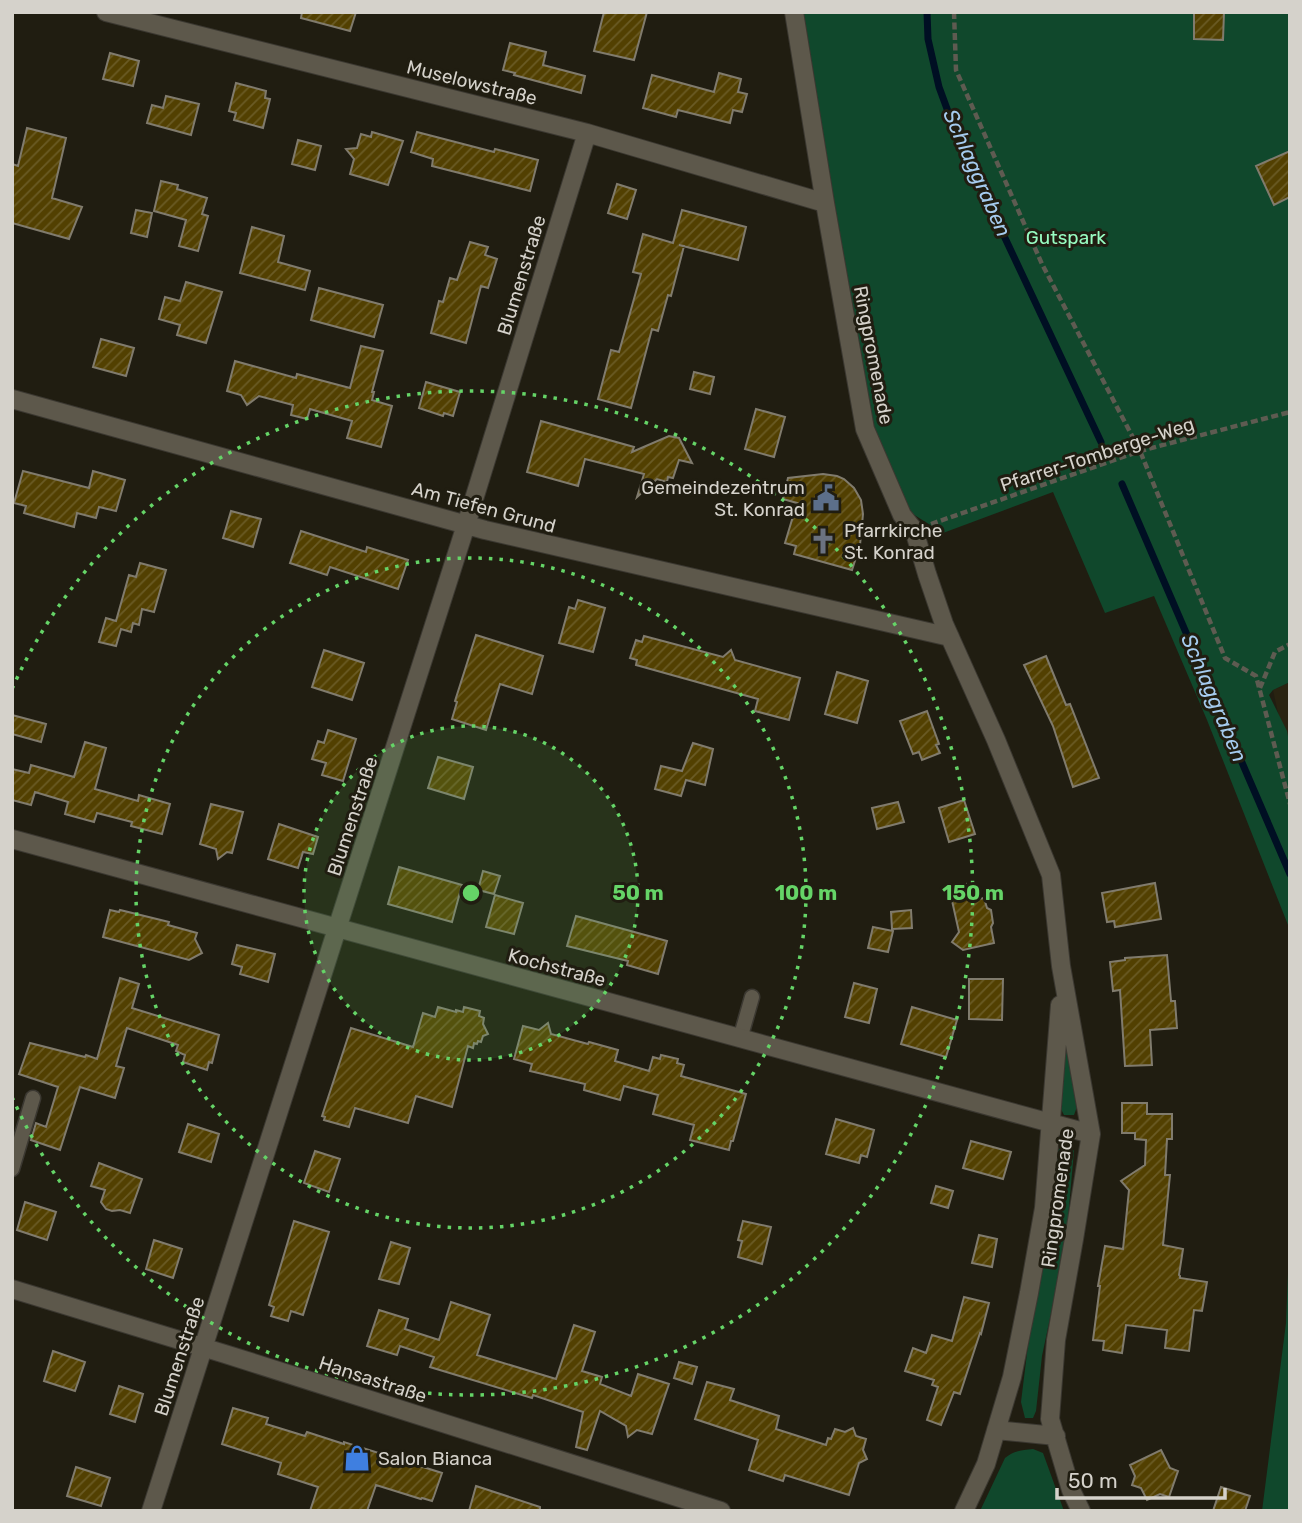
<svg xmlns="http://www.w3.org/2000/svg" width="1302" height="1523" font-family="Rubik,sans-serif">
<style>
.built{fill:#292311}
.green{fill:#10482c}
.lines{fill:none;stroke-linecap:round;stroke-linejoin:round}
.stream{stroke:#000f23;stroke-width:7}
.building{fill:url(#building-hatch);stroke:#807b6d;stroke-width:2}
.lane-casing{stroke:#3b3831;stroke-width:17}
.street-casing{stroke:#3b3831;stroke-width:20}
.path{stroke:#5e5b51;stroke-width:4.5;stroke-dasharray:7 3.5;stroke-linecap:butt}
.lane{stroke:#5d584b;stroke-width:14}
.street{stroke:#5d584b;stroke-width:18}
.ring{fill:none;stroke:#65d467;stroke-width:3.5;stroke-dasharray:3.5 7}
.labels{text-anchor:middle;stroke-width:6;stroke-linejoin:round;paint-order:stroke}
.street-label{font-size:19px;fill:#d5d2cb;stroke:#201d11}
.park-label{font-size:19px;fill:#97fcc1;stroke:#201d11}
.poi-label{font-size:19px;fill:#d5d2cb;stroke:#201d11;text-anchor:start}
.water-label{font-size:21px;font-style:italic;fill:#a5cbee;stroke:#201d11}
.centre{fill:#65d467;stroke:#201d11;stroke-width:3.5}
.ring-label{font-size:21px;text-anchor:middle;font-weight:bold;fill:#65d467;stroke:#201d11;stroke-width:6;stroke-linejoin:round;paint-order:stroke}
</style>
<defs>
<pattern id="building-hatch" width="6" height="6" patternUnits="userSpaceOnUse" patternTransform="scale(1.75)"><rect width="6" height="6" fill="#524001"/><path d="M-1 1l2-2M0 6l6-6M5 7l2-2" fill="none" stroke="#6a5b25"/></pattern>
</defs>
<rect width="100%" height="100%" fill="#201d11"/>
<path class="built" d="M1290 682V767L1273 690Z"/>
<path class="green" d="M800 12H1290V682L1273 690 1269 695 1287 731 1290 747V930L1207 720 1154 596 1105 613 1053 492 943 533 908 511 872 428Z
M1067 1019 1078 1104 1074 1115H1064L1060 1107Z
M1062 1144 1069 1145 1074 1151 1068 1218 1061 1266 1042 1356 1036 1411 1033 1418H1025L1021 1402 1029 1337 1053 1215 1058 1151Z
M1290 1223V1511H1262L1286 1323Z
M1033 1449 1043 1453 1064 1511H980L1005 1458C1013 1451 1022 1450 1033 1449Z"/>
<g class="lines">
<path class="stream" d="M927 12 928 39 939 87 957 136 1101 442
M1122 484 1290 874"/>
</g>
<path class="building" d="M302 12H356L350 31 301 18Z
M604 12H647L634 60 594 51Z
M1194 12H1224L1223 40 1194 39Z
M510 43 546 52 543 65 585 76 581 93 514 75 515 73 503 70Z
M110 53 139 61 133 86 103 79Z
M719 73 741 79 738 92 747 94 742 112 733 110 730 123 678 110 676 117 643 108 652 75 714 92Z
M236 83 266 91 265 98 270 99 263 128 234 120 236 113 229 111Z
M166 96 199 104 191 135 147 123 152 105 163 108Z
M27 128 66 138 52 198 82 207 69 239 12 223V164L18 166Z
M372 132 403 141 388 185 350 174 354 159 346 149 357 148 361 134 371 137Z
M417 132 494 152 495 149 538 160 530 191 432 166 433 159 411 152Z
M298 140 321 146 315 170 292 164Z
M1290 151V197L1274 205 1256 166Z
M161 181 178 185 177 189 207 198 202 214 208 216 198 251 179 246 186 220 154 211Z
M617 184 636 190 627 219 608 213Z
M136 210 152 213 147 237 131 233Z
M682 210 746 227 738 260 679 245 684 246 671 296 668 295 658 331 652 329 631 408 598 399 611 350 619 352 641 274 633 272 643 234 673 243Z
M252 227 284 236 278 262 310 271 305 290 240 273Z
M470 242 488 247 485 255 497 259 488 288 481 286 466 343 431 333 439 301 443 302 450 278 457 280Z
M186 282 222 292 206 343 177 335 180 325 159 319 165 297 180 301Z
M319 288 383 305 374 337 311 320Z
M101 339 134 348 126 376 93 367Z
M361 346 383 351 372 392H374L372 400 392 406 381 447 347 438 352 421 310 409 307 419 291 415 293 405 259 396 247 405 241 395 227 391 235 361 296 378 297 374 350 388Z
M694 372 714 377 710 394 690 389Z
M426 382 460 392 453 416 444 413 443 416 419 408Z
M756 409 785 417 774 457 745 449Z
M541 421 634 447 632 452 669 436 679 438 692 463 679 460 673 478 668 477 667 482 657 479 637 497 644 474 585 459 578 486 542 476 527 472Z
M23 471 89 488 93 471 125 480 116 511 99 507 96 518 77 513 74 527 24 513 26 506 14 503Z
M823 474 837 476 844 479 854 488 861 500 863 514 860 545 852 570 794 554 796 546 785 543 797 503 783 499 788 478Z
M231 511 261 519 253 547 223 538Z
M301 531 366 552 367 547 408 560 398 589 330 567 327 575 290 563Z
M140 563 166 570 154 612 142 609 139 625 133 623 131 632 121 629 116 646 99 642 106 618 116 621 129 575 136 577Z
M578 600 605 608 593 652 559 643 569 607 575 609Z
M476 635 543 656 532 694 500 684 486 730 452 719 457 702 455 701Z
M644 636 723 657 731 650 735 660 800 678 789 720 755 711 758 699 636 665 637 660 630 658 636 640 642 642Z
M324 650 364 663 352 700 312 687Z
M1046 656 1066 705 1070 704 1099 778 1073 787 1053 726 1024 665Z
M837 672 868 681 857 723 825 714Z
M927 711 939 744 936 745 940 753 922 760 919 752 913 754 900 721Z
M12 715 46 724 41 742 12 734Z
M328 730 356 739 343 781 322 775 326 763 312 759 318 741 324 743Z
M85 742 106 748 95 789 138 801 139 795 170 804 162 834 131 826 132 822 97 813 94 822 65 814 68 802 35 792 31 805 12 800V769L29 773 31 765 74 777Z
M693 743 713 749 705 785 686 780 681 796 655 789 661 766 682 771Z
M438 757 473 767 464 799 428 788Z
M964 800 975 834 949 842 939 808Z
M898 802 904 822 877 829 872 808Z
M211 804 243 812 232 853 227 852 218 859 216 849 200 844Z
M279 824 318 837 313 854 303 852 298 868 268 859Z
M399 867 462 885 452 922 388 904Z
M483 871 500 876 494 894 478 890Z
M1155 883 1161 919 1115 927 1114 921 1107 922 1102 893Z
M966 884 970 901 984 898 987 908 991 910 993 923 991 927 994 943 963 950 952 942 959 932 949 887Z
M495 895 523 903 514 934 486 927Z
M110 910 119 912 120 910 169 922 168 925 197 933 195 939 202 953 189 960 103 937Z
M911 910 912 928 892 929 891 912Z
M576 916 667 941 658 974 627 965 628 961 567 946Z
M873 927 893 931 888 952 868 948Z
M237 945 275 954 268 982 240 974 242 967 232 964Z
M1167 955 1171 1001H1175L1177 1028 1150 1030 1152 1065 1125 1066 1120 990 1113 991 1110 962 1125 960V958Z
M120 978 139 984 132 1008 219 1035 212 1063 209 1062 207 1070 183 1062 185 1055 176 1051 178 1045 127 1028 116 1066 124 1068 115 1098 80 1087 60 1150 31 1140 36 1123 46 1127 58 1087 19 1074 30 1043 85 1057 86 1055 97 1059Z
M969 979H1003L1002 1020 969 1019Z
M854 983 877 989 869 1023 845 1017Z
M438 1007 456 1012V1010L463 1012 464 1007 480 1011 479 1016 484 1018 483 1024 488 1034 483 1036 481 1042 478 1041 477 1044 474 1043 473 1048 468 1046 452 1107 416 1096 408 1123 355 1108 349 1127 324 1120 325 1117 322 1116 351 1028 413 1047 423 1013 435 1017Z
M912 1007 957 1020 946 1057 901 1044Z
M548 1023 551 1034 588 1044 589 1042 618 1050 615 1061 649 1071 653 1057 660 1059 661 1055 678 1059 677 1063 684 1065 681 1076 746 1094 733 1141H731L729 1150 690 1140 694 1125 653 1114 658 1095 624 1086 620 1100 584 1090 585 1084 530 1071 532 1064 514 1059 523 1026 539 1030Z
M1122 1103H1147V1114H1172V1139H1167L1165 1175H1170L1163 1245 1183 1249 1179 1275 1180 1276V1278L1207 1282 1202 1311 1194 1310 1189 1351 1165 1348 1167 1330 1126 1325 1122 1353 1103 1350 1104 1341 1093 1340 1100 1286H1098L1105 1246 1123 1249 1129 1190 1121 1181 1145 1165 1146 1140 1135 1139V1133H1122Z
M836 1119 874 1130 867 1157 861 1155 859 1163 826 1154Z
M188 1124 219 1134 211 1162 179 1152Z
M971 1141 1011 1152 1003 1179 963 1168Z
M315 1151 340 1159 329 1192 304 1183Z
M99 1163 142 1179 130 1213 120 1210 112 1211 106 1209 101 1202 105 1190 91 1186Z
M936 1186 953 1191 948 1208 931 1203Z
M25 1202 56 1212 47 1240 17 1230Z
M294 1221 329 1232 303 1315 291 1311 288 1321 271 1316 274 1307 269 1305Z
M743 1221 771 1227 762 1264 738 1257 742 1241 738 1240Z
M979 1235 997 1239 992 1267 972 1263Z
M154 1240 182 1249 173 1278 146 1269Z
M391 1242 410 1248 399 1284 379 1279Z
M964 1297 989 1303 981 1334 980 1333 960 1394 954 1392 941 1425 927 1420 938 1387 932 1385 934 1380 905 1371 913 1348 926 1353 932 1335 952 1341Z
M451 1302 490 1315 477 1355 556 1379 574 1325 595 1332 582 1371 602 1377 600 1384 631 1396 638 1374 669 1384 652 1434 637 1430 628 1437 626 1426 600 1411 587 1450 576 1447 583 1412 533 1395 532 1398 430 1367 434 1357 400 1346 397 1355 367 1346 379 1310 408 1319 405 1329 439 1340Z
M53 1351 85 1362 75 1391 44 1381Z
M679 1362 697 1367 692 1384 674 1378Z
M707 1382 734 1389 730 1400 779 1416 776 1429 826 1445 828 1438 831 1439 835 1429 845 1432 853 1428 856 1436 866 1439 863 1450 867 1459 859 1463 849 1495 785 1475 783 1481 749 1470 758 1440 695 1419Z
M119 1386 143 1394 135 1422 110 1414Z
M233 1408 268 1418 266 1424 305 1436 307 1432 344 1444V1442L442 1473 434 1496 432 1501 422 1498 421 1499 376 1485 367 1511H310L318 1487 278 1474 281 1463 222 1444Z
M1161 1450 1170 1468 1178 1471 1169 1497 1160 1494 1147 1500 1141 1488 1132 1485 1135 1476 1130 1465Z
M76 1467 110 1478 101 1506 67 1496Z
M476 1486 540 1507V1511H469Z
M1221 1487 1250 1496 1245 1511H1213Z"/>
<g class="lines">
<g class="lane-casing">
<path id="lane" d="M740 1039 752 997
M12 1169 33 1098"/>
</g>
<g class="street-casing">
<path id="street" d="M106 12 587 133 825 203
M794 12 825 203 865 429 902 515 914 530 927 574 944 624 996 740 1051 875 1061 966 1091 1134 1074 1239 1056 1340 1050 1419 1071 1490 1081 1511
M12 399 485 530 950 637
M12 839 1091 1134
M12 1289 225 1354 721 1511
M996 1430 1056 1436
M151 1511 466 525 587 133
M964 1511 986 1464 1012 1377 1029 1293 1044 1208 1060 1005"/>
</g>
<path class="path" d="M954 12 956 70 1042 264 1140 451 1225 658 1256 676 1290 804
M931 524 1140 451 1290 412
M1260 688 1275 652 1290 644"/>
<use href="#lane" class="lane"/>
<use href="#street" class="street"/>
</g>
<circle cx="471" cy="893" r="167" fill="#65d467" fill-opacity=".12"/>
<g class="ring">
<circle cx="471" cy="893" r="167"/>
<circle cx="471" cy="893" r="335"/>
<path d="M12 689A502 502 0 1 1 12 1097"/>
</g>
<defs>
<g id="civic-bare" transform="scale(2.1)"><path d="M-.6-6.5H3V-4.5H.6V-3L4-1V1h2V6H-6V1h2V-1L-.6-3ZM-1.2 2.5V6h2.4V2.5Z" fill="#5c6f8a" stroke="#201d11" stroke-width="2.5" paint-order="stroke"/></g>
<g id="church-bare" transform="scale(2.1)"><path d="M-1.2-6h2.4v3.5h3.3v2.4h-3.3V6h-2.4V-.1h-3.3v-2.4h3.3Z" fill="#6b7280" stroke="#201d11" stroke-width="2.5" paint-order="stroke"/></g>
<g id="shop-bare" transform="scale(2.1)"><path d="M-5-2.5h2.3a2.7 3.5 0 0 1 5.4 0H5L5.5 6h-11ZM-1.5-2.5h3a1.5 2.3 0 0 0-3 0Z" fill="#3f7fe0" stroke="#201d11" stroke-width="2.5" paint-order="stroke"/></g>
</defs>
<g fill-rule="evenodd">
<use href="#civic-bare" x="826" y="498"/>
<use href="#church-bare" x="823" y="541"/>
<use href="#shop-bare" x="357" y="1458"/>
</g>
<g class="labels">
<g class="street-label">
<text transform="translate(472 82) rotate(14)" y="7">Muselowstraße</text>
<text transform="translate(521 275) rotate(-73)" y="7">Blumenstraße</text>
<text transform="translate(874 355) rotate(79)" y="7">Ringpromenade</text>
<text transform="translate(1097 454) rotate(-18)" y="7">Pfarrer-Tomberge-Weg</text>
<text transform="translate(484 507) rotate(15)" y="7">Am Tiefen Grund</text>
<text transform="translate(352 816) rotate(-72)" y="7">Blumenstraße</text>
<text transform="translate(557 967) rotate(15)" y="7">Kochstraße</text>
<text transform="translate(1057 1198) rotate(-82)" y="7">Ringpromenade</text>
<text transform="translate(179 1356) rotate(-72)" y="7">Blumenstraße</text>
<text transform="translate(373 1379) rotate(18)" y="7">Hansastraße</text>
</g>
<g class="park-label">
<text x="1066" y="244">Gutspark</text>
</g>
<g class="poi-label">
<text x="805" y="494" text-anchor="end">Gemeindezentrum<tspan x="805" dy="22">St. Konrad</tspan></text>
<text x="844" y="537">Pfarrkirche<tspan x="844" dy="22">St. Konrad</tspan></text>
<text x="378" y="1465">Salon Bianca</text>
</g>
<g class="water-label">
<text transform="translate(977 173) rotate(66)" y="7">Schlaggraben</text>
<text transform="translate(1214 698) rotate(67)" y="7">Schlaggraben</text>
</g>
</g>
<circle cx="471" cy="893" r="10" class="centre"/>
<g class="ring-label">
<text x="638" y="900">50 m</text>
<text x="806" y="900">100 m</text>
<text x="973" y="900">150 m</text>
</g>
<rect width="1302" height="1523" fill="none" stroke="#d5d2cb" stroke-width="28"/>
<path d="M1057 1488v10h168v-10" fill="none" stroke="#d5d2cb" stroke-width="3.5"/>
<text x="1068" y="1488" font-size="21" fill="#d5d2cb" stroke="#201d11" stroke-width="5" paint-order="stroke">50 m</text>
</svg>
